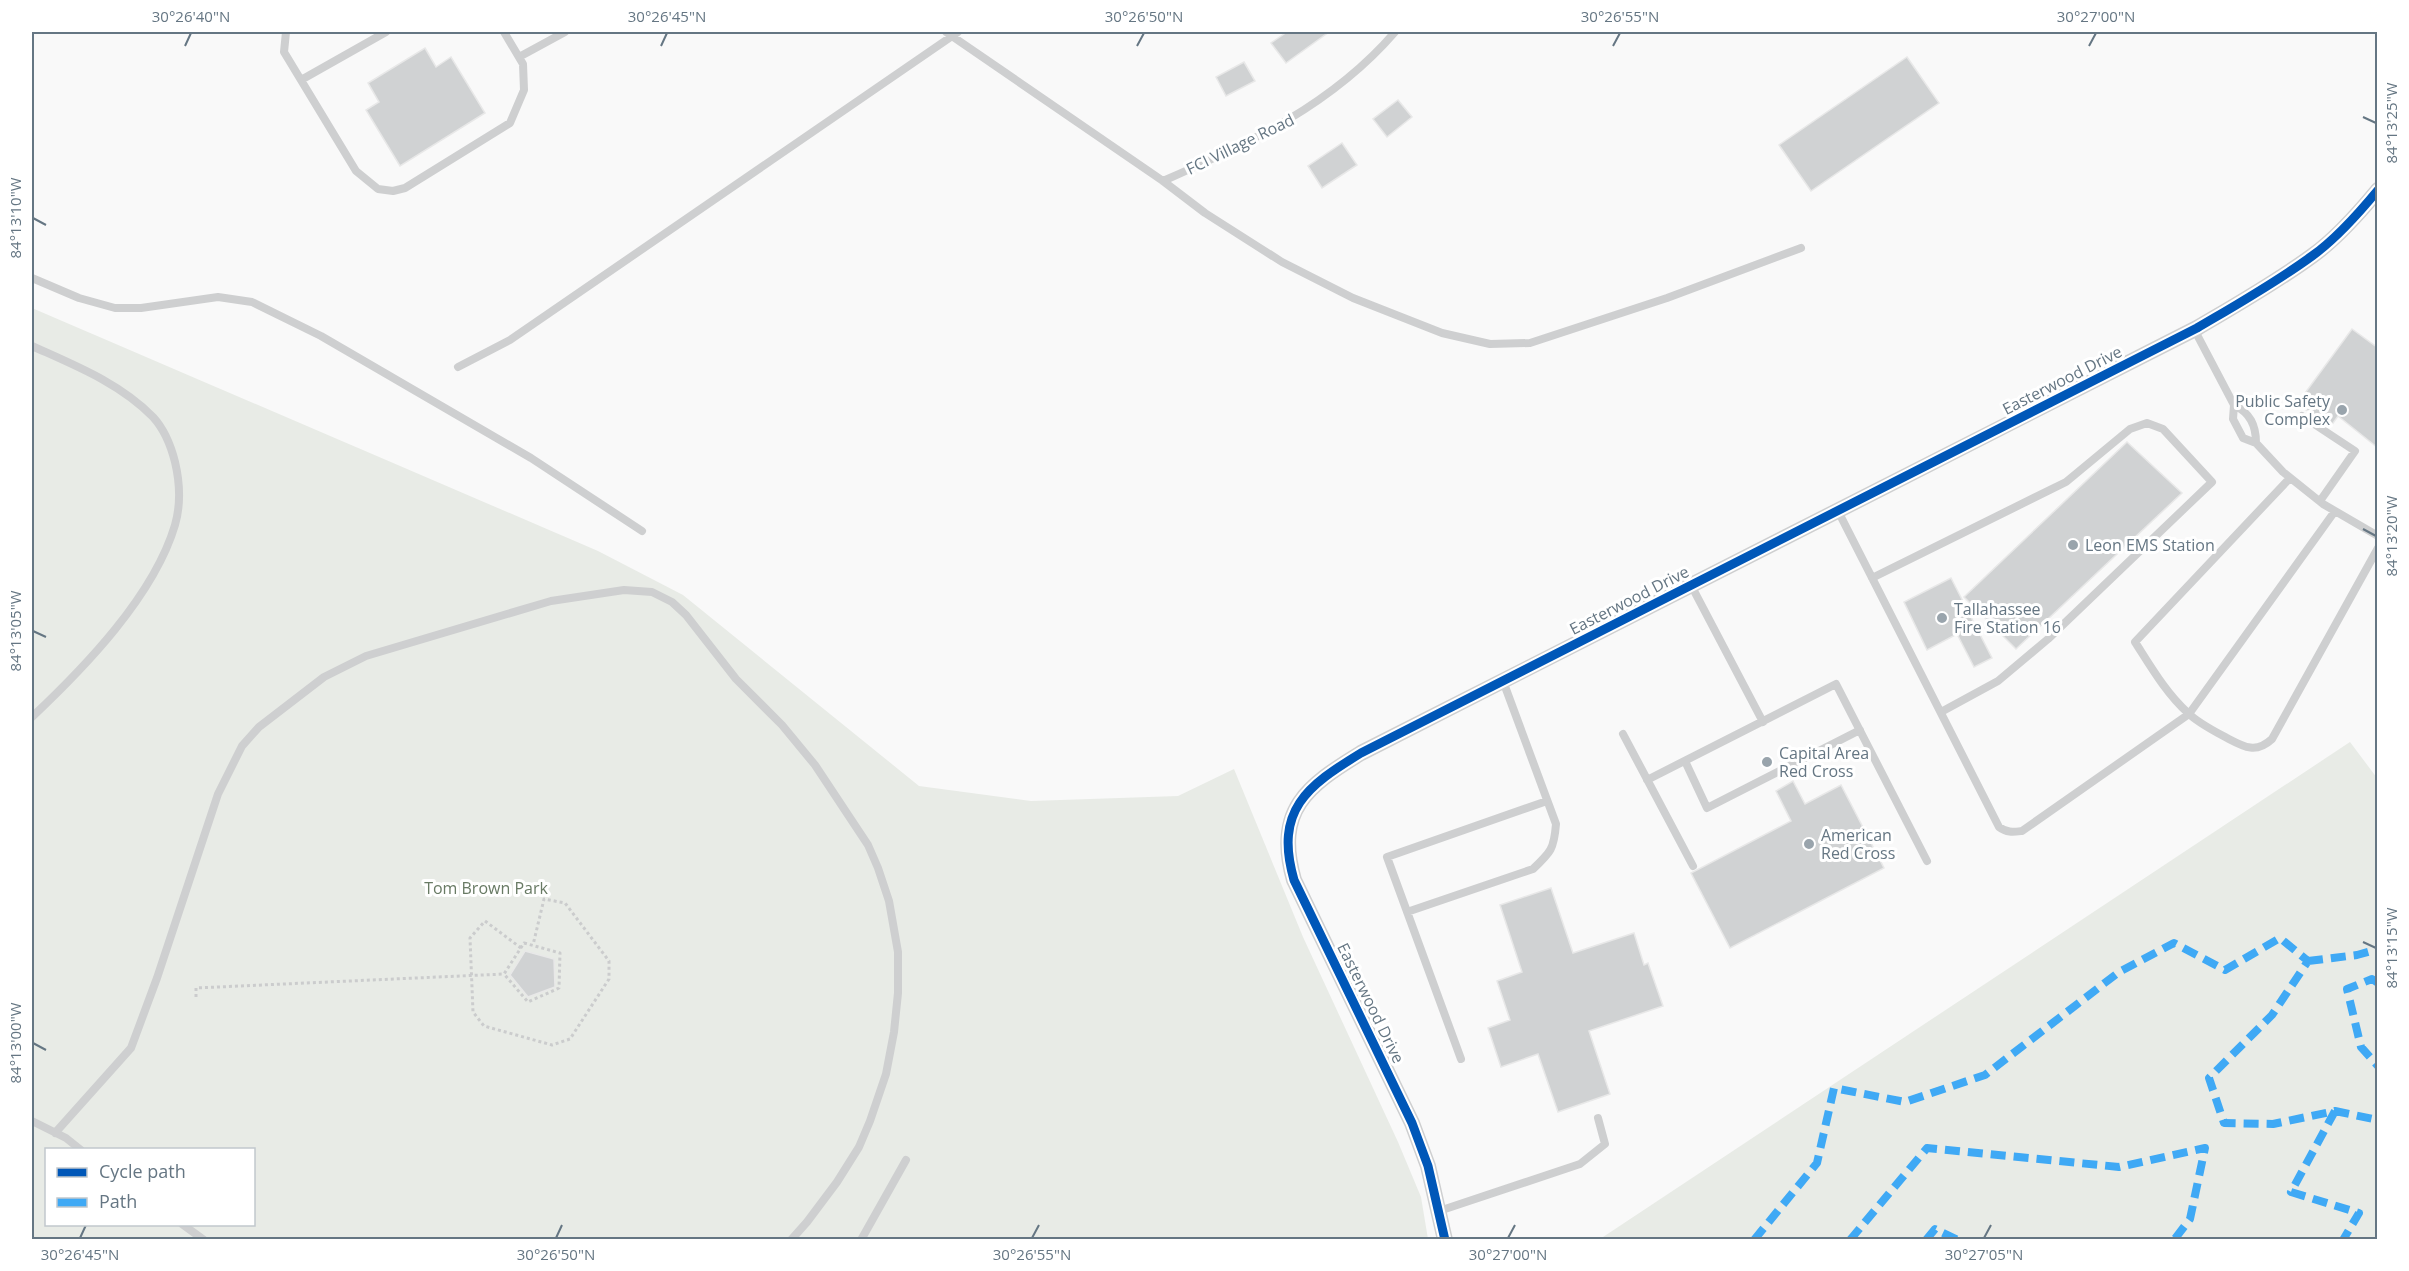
<svg xmlns="http://www.w3.org/2000/svg" width="2409" height="1271" font-family="'Open Sans',sans-serif">
<style>
.green{fill:#e8ebe6;fill-rule:evenodd}
.building{fill:#d0d2d3;stroke:#e8e8e8;stroke-width:1.5}
.lines{fill:none;stroke-linecap:round;stroke-linejoin:round}
.path{stroke:#cbcccd;stroke-width:3;stroke-dasharray:3 3;stroke-linecap:butt}
.service{stroke:#cecfd0;stroke-width:8}
.minor{stroke:#cecfd0;stroke-width:16}
.quiet{stroke:#3fa9f5;stroke-width:8;stroke-dasharray:15 8;stroke-linecap:butt}
.cycleway-casing{stroke:#fff;stroke-width:13}
.cycleway{stroke:#0057b8;stroke-width:9}
.ticks{fill:none;stroke:#657683;stroke-width:2}
.poi-dot{fill:#99a4ac;stroke:#fff;stroke-width:2}
.labels{text-anchor:middle;stroke-width:6;stroke-linejoin:round;paint-order:stroke}
.street-label{font-size:16px;fill:#657683;stroke:#fff}
.poi-label{font-size:16px;fill:#657683;stroke:#fff;text-anchor:start}
.park-label{font-size:16px;fill:#687a64;stroke:#fff}
.neatline{fill:none;stroke:#657683;stroke-width:2}
.ticks-label{font-size:15px;text-anchor:middle;fill:#657683}
</style>
<rect width="100%" height="100%" fill="#f9f9f9"/>
<path class="green" d="M32 308 598 551 683 595 919 786 1031 801 1178 796 1234 769 1303 937 1398 1142 1421 1197 1428 1239 32 1240ZM46 1150H254V1224H46Z
M2350 742 2377 778V1239H1600Z"/>
<path class="building" d="M1287 32H1329L1286 63 1271 43Z
M425 48 436 67 451 57 485 113 400 166 366 110 379 102 368 83Z
M1907 57 1939 103 1811 191 1779 145Z
M1244 62 1255 81 1226 96 1216 77Z
M1398 100 1412 117 1387 137 1373 119Z
M1342 143 1357 165 1322 188 1308 166Z
M2352 329 2378 348V448L2338 416 2331 426 2297 404Z
M2127 442 2182 493 2016 649 1964 597Z
M1951 578 1992 658 1974 667 1957 634 1927 650 1904 602Z
M1793 781 1805 804 1841 785 1884 868 1730 948 1691 873 1791 821 1776 791Z
M1551 888 1573 953 1634 933 1644 965 1648 963 1663 1006 1589 1031 1610 1094 1558 1112 1538 1054 1501 1067 1488 1028 1510 1020 1497 981 1522 972 1500 905Z
M525 951 554 959 555 987 528 997 510 975Z"/>
<g class="lines">
<path class="path" d="M524 943 560 953 559 988 528 1002 504 974Z
M521 948 485 921 470 938 473 1012 484 1026 552 1045 570 1039 609 979V961L565 903 544 899 533 945
M196 997V988L504 974"/>
<path class="service" d="M286 32 284 52 356 171 378 189 393 191 405 188 510 123 524 90 523 64 504 32
M946 32 1163 181 1205 213 1282 262 1353 298 1442 333 1490 344 1530 343 1667 298 1801 248
M519 57 565 32
M301 80 386 32
M1163 181C1250 143 1332 105 1395 32
M32 278 79 298 115 308H141L218 297 252 302 321 336 531 458 642 531
M2194 329 2234 405 2233 419 2243 438 2256 443 2283 472 2323 504 2378 536
M32 346C74 365 120 383 153 417 164 429 171 446 175 462 180 483 181 504 175 525 154 596 84 668 32 717
M458 367 510 340 958 32
M2234 405C2250 413 2256 425 2256 443
M2302 416 2355 451 2320 501
M2290 478 2135 642C2151 667 2166 693 2188 713 2198 723 2214 731 2227 738 2244 747 2256 754 2272 739L2378 548
M1838 511 1999 827C2007 833 2013 832 2022 831L2189 714 2335 511
M1872 578 2066 482 2130 429 2147 423 2163 429 2212 482 2048 639 1998 681 1941 712
M1691 585 1763 722
M1623 734 1693 866
M1685 761 1707 808 1860 730
M1647 780 1836 684 1927 861
M1407 912 1533 869C1551 852 1554 849 1556 824L1503 681
M1461 1059 1387 857 1547 801
M32 1121 66 1138 81 1150
M55 1133 131 1048 157 978 218 794 242 746 259 727 324 677 366 656 551 601 624 590 652 592 672 602 686 615 736 679 782 725 815 765 868 845 878 868 889 901 898 952V993L894 1032 886 1074 870 1121 859 1147 837 1182 807 1222 791 1240
M1439 1211 1580 1164 1605 1144 1598 1118
M182 1224 204 1240
M861 1240 906 1160"/>
<path class="minor" d="M1445 1240 1428 1166 1412 1123 1294 880C1274 810 1307 786 1361 753L2197 328C2236 305 2275 283 2312 256 2336 239 2359 213 2378 190"/>
<path class="quiet" d="M2308 961 2357 955 2378 949
M2378 983 2372 979 2347 989 2361 1047 2378 1066
M2335 1111 2291 1192 2359 1213 2343 1240
M1754 1240 1817 1163 1834 1088 1905 1102 1985 1075 2119 972 2174 943 2225 970 2280 938 2308 961 2272 1015 2209 1078 2224 1123 2273 1124 2335 1111 2378 1120
M1850 1240 1927 1148 2119 1167 2205 1148 2190 1219 2174 1240
M1926 1240 1935 1229 1958 1240"/>
<g class="cycleway-casing">
<path id="cycleway" d="M1445 1240 1428 1166 1412 1123 1294 880C1274 810 1307 786 1361 753L2197 328C2236 305 2275 283 2312 256 2336 239 2359 213 2378 190"/>
</g>
<use href="#cycleway" class="cycleway"/>
</g>
<path class="ticks" d="M185 46 191 33M661 46 667 33M1137 46 1144 33M1613 46 1620 33M2089 46 2096 33M2363 117 2376 123M33 218 46 225M2363 529 2376 536M33 631 46 637M2363 942 2376 948M33 1043 46 1050M80 1238 86 1225M556 1238 562 1225M1032 1238 1039 1225M1508 1238 1515 1225M1984 1238 1991 1225"/>
<g class="poi-dot">
<circle cx="2342" cy="410" r="6"/>
<circle cx="2073" cy="545" r="6"/>
<circle cx="1942" cy="618" r="6"/>
<circle cx="1767" cy="762" r="6"/>
<circle cx="1809" cy="844" r="6"/>
</g>
<g class="labels">
<g class="street-label">
<text transform="translate(1240 144) rotate(-26)" y="6">FCI Village Road</text>
<text transform="translate(2062 380) rotate(-27)" y="6">Easterwood Drive</text>
<text transform="translate(1629 600) rotate(-27)" y="6">Easterwood Drive</text>
<text transform="translate(1371 1003) rotate(64)" y="6">Easterwood Drive</text>
</g>
<g class="poi-label">
<text x="2330" y="407" text-anchor="end">Public Safety<tspan x="2330" dy="18">Complex</tspan></text>
<text x="2085" y="551">Leon EMS Station</text>
<text x="1954" y="615">Tallahassee<tspan x="1954" dy="18">Fire Station 16</tspan></text>
<text x="1779" y="759">Capital Area<tspan x="1779" dy="18">Red Cross</tspan></text>
<text x="1821" y="841">American<tspan x="1821" dy="18">Red Cross</tspan></text>
</g>
<g class="park-label">
<text x="486" y="894">Tom Brown Park</text>
</g>
</g>
<rect width="2409" height="1271" fill="none" stroke="#ffffff" stroke-width="66"/>
<rect x="45" y="1148" width="210" height="78" fill="#ffffff" stroke="#c1c8cd" stroke-width="1.5"/>
<rect x="57" y="1168" width="30" height="9" fill="#0057b8" stroke="#c1c8cd" stroke-width="1.5"/>
<text x="99" y="1178" font-size="18" fill="#657683">Cycle path</text>
<rect x="57" y="1198" width="30" height="9" fill="#3fa9f5" stroke="#c1c8cd" stroke-width="1.5"/>
<text x="99" y="1208" font-size="18" fill="#657683">Path</text>
<rect x="33" y="33" width="2343" height="1205" class="neatline"/>
<g class="ticks-label">
<text x="191" y="22">30°26'40"N</text>
<text x="667" y="22">30°26'45"N</text>
<text x="1144" y="22">30°26'50"N</text>
<text x="1620" y="22">30°26'55"N</text>
<text x="2096" y="22">30°27'00"N</text>
<text transform="translate(2392 123) rotate(-90)" y="5">84°13'25"W</text>
<text transform="translate(16 218) rotate(-90)" y="5">84°13'10"W</text>
<text transform="translate(2392 536) rotate(-90)" y="5">84°13'20"W</text>
<text transform="translate(16 631) rotate(-90)" y="5">84°13'05"W</text>
<text transform="translate(2392 948) rotate(-90)" y="5">84°13'15"W</text>
<text transform="translate(16 1043) rotate(-90)" y="5">84°13'00"W</text>
<text x="80" y="1260">30°26'45"N</text>
<text x="556" y="1260">30°26'50"N</text>
<text x="1032" y="1260">30°26'55"N</text>
<text x="1508" y="1260">30°27'00"N</text>
<text x="1984" y="1260">30°27'05"N</text>
</g>
</svg>
